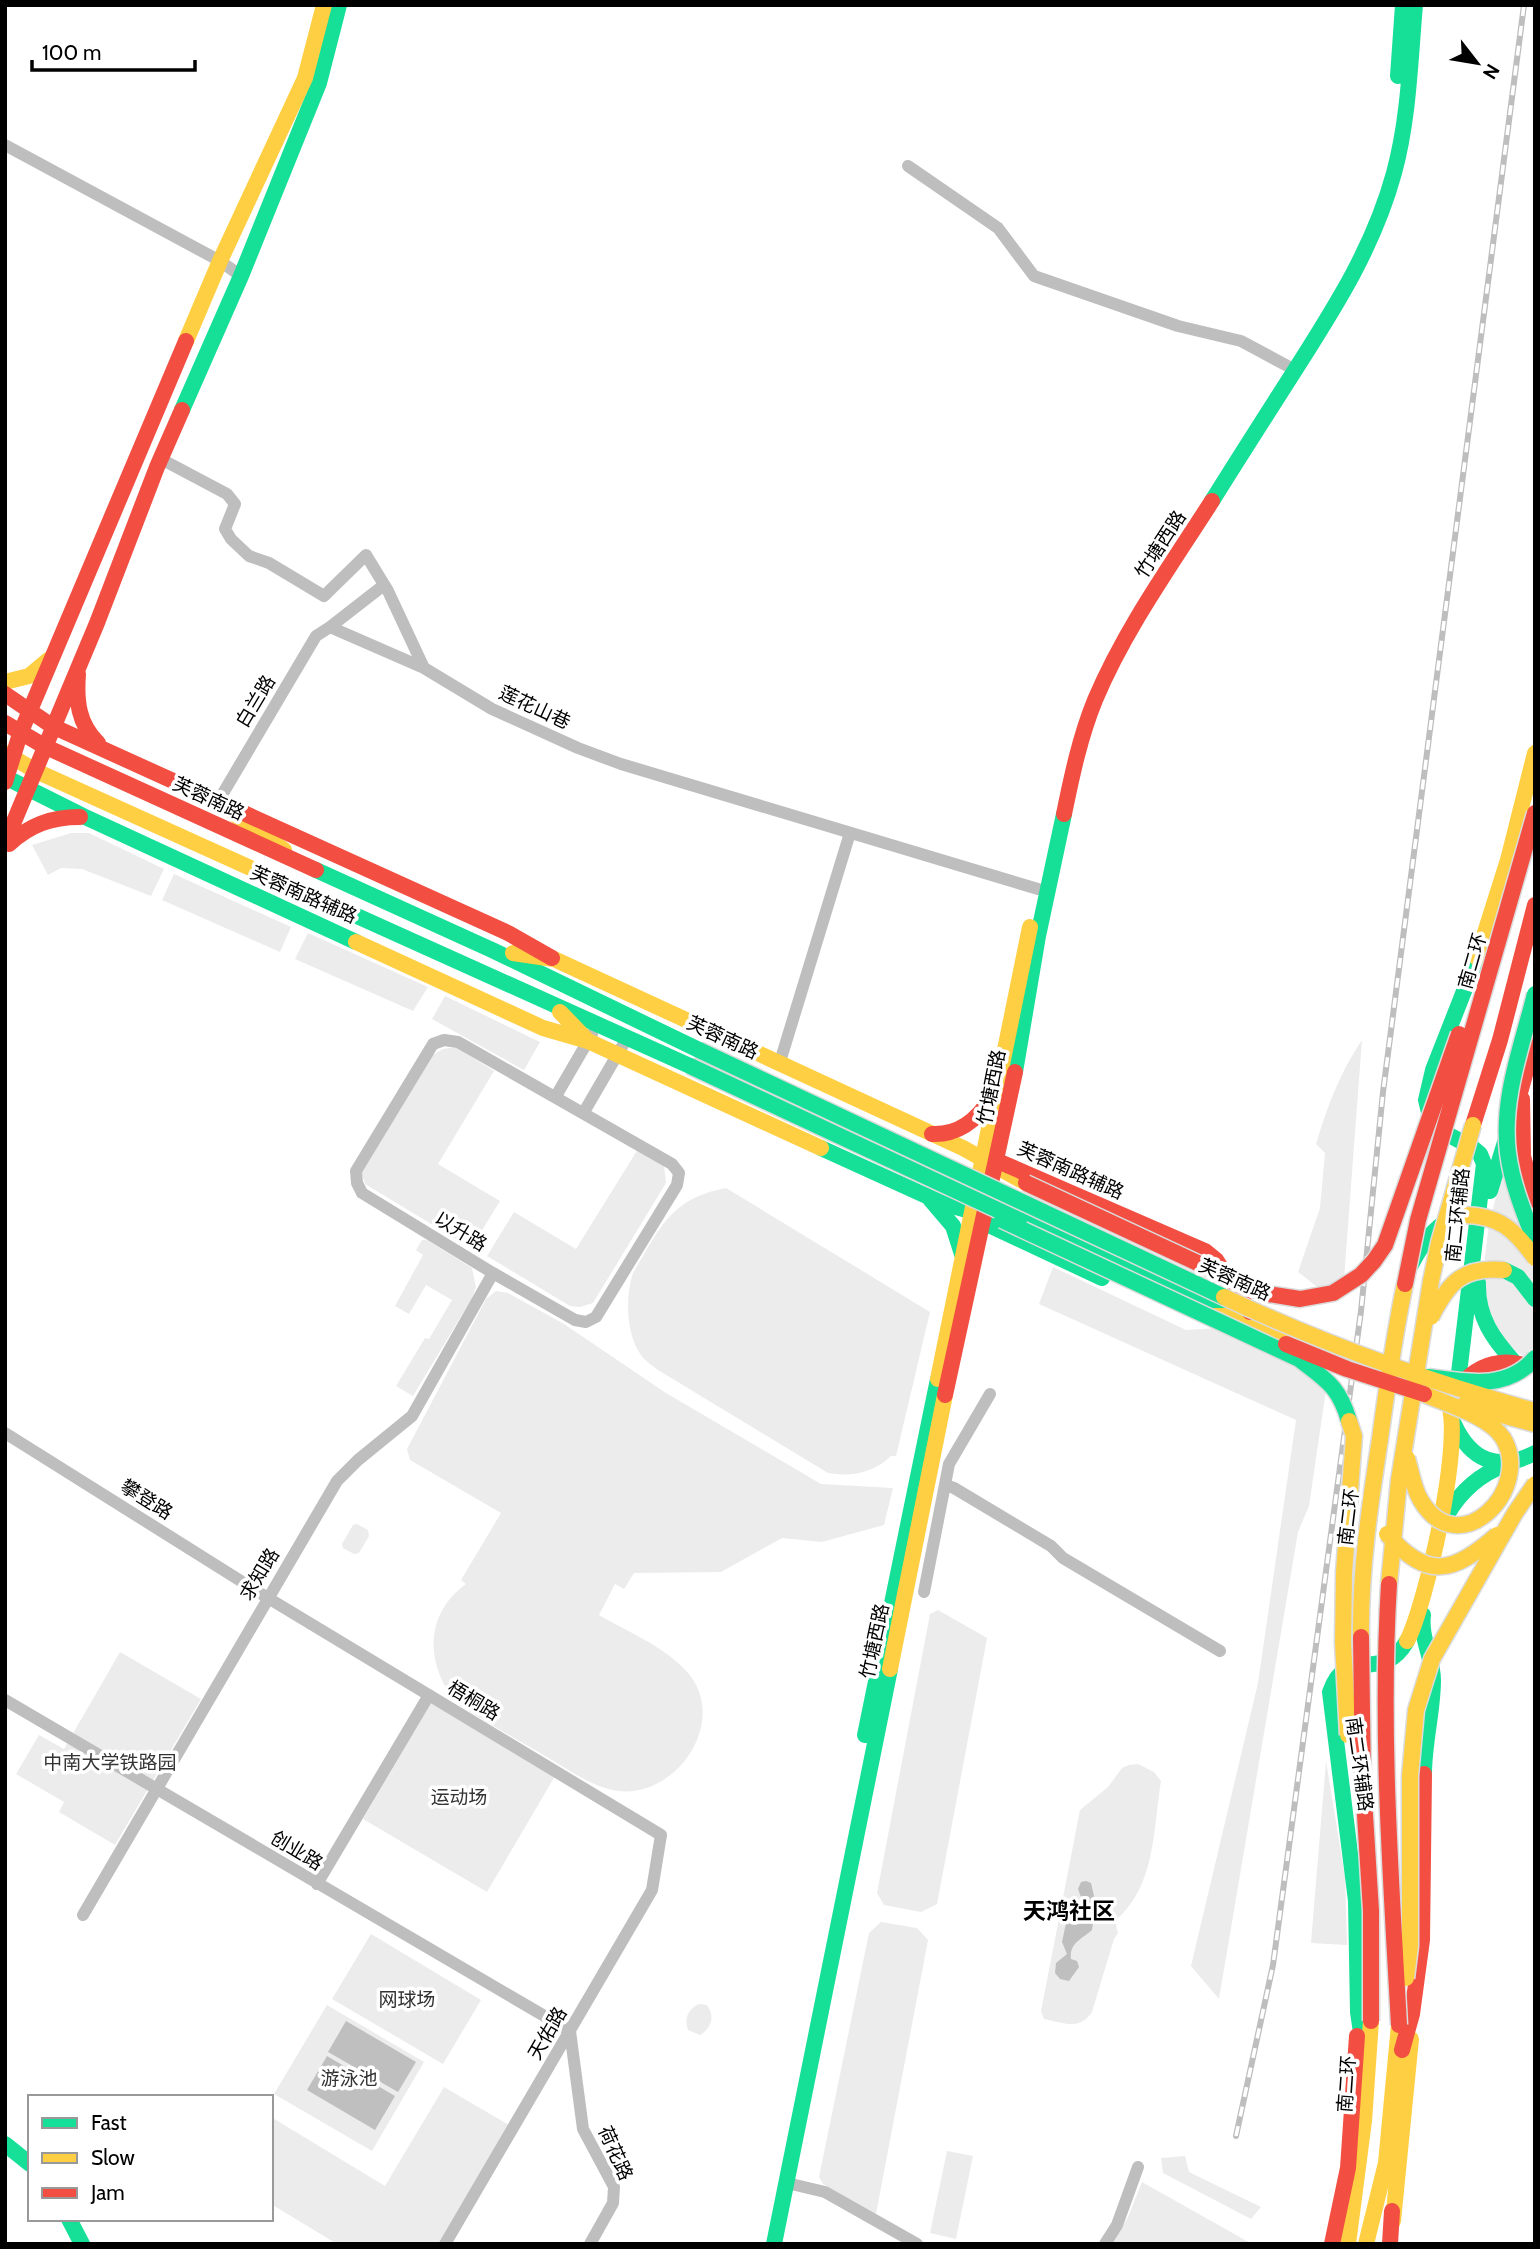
<svg xmlns="http://www.w3.org/2000/svg" width="1540" height="2249" font-family="Cabin,'Noto Sans SC',sans-serif">
<style>
.green{fill:#ececec}
.water{fill:#bfbfbf}
.lines{fill:none;stroke-linecap:round;stroke-linejoin:round}
.street{stroke:#bebebe;stroke-width:12}
.fast{stroke:#16e098;stroke-width:16}
.slow{stroke:#ffcf43;stroke-width:16}
.jam{stroke:#f24e42;stroke-width:16}
.rail-casing{stroke:#bebebe;stroke-width:6}
.rail{stroke:#fff;stroke-width:3.5;stroke-dasharray:10;stroke-linecap:butt}
.fast-bridge-casing{stroke:#dbdbdb;stroke-width:19;stroke-linecap:butt}
.slow-bridge-casing{stroke:#dbdbdb;stroke-width:19;stroke-linecap:butt}
.jam-bridge-casing{stroke:#dbdbdb;stroke-width:19;stroke-linecap:butt}
.fast-bridge{stroke:#16e098;stroke-width:16}
.slow-bridge{stroke:#ffcf43;stroke-width:16}
.jam-bridge{stroke:#f24e42;stroke-width:16}
.labels{text-anchor:middle;stroke-width:7;stroke-linejoin:round;paint-order:stroke}
.street-label{font-size:19px;fill:#000;stroke:#fff}
.park-label{font-size:19px;fill:#333;stroke:#fff}
.quarter-label{font-size:23px;font-weight:bold;fill:#000;stroke:#fff}
</style>
<rect width="100%" height="100%" fill="#fff"/>
<path class="green" d="M71 833H89L164 869 151 896 82 869 61 868 48 875 32 845Z
M174 874 291 927 280 952 162 900Z
M308 933 428 987 413 1011 295 959Z
M445 996 540 1042 524 1070 432 1019Z
M1362 1040 1344 1279 1320 1289 1298 1272 1320 1208 1325 1153 1316 1144C1327 1107 1340 1072 1362 1040Z
M456 1047 494 1071 438 1164 500 1201 471 1248 365 1184 361 1171 431 1056 443 1049Z
M638 1149 664 1165 666 1183 593 1303 580 1307 570 1306 487 1256 514 1212 576 1249Z
M1503 1170 1535 1260V1366L1506 1343 1485 1306 1483 1275 1489 1224Z
M726 1188 930 1312 896 1456H891C873 1473 852 1477 828 1473L658 1370C652 1365 645 1361 641 1355 626 1334 625 1297 633 1273 660 1229 669 1199 726 1188Z
M422 1240H427L472 1268 476 1287 472 1298 413 1396 396 1386 425 1338 429 1339 452 1300 426 1285 409 1314 395 1306 423 1255 416 1250Z
M1053 1267 1186 1330 1218 1328 1288 1360 1326 1390 1309 1506 1298 1532 1219 1999 1191 1966 1258 1683 1296 1420 1039 1304Z
M496 1291 508 1293 564 1324 666 1393 821 1484 893 1488 884 1525 822 1542 782 1538 721 1572 634 1573 624 1589 615 1584 599 1615C628 1632 666 1647 688 1673 729 1721 677 1798 618 1791 591 1787 566 1768 542 1754 514 1738 486 1722 459 1705 425 1668 423 1615 466 1584L461 1580 501 1513 410 1460 407 1449 486 1299Z
M357 1524 368 1530 369 1536 359 1553 354 1554 343 1548 342 1544 353 1525Z
M938 1610 987 1638 937 1904 921 1912 884 1905 877 1893 930 1614Z
M120 1652 201 1699 115 1845 59 1812 64 1802 16 1774 39 1735 64 1749Z
M431 1703 555 1776 487 1892 363 1819Z
M1326 1761 1345 1877 1347 1945 1311 1943Z
M1138 1764 1154 1772 1161 1781C1153 1830 1156 1886 1115 1921L1118 1933 1114 1939 1092 2012C1079 2031 1064 2023 1044 2019L1041 2011 1080 1810 1108 1787 1122 1768 1129 1765Z
M881 1922 917 1928 928 1940 876 2214 823 2184 819 2177 869 1933Z
M371 1934 481 2000 443 2064 332 1999Z
M700 2004 707 2005C715 2016 712 2028 700 2035L688 2030C684 2018 688 2008 700 2004Z
M327 2005 424 2062 372 2151 274 2094Z
M444 2087 509 2125 438 2244H337L271 2204V2117L385 2186Z
M947 2151 973 2156 956 2239 930 2233Z
M1185 2156 1189 2172 1261 2207 1251 2219 1163 2173 1161 2158Z
M1142 2182 1252 2244H1112L1128 2217Z"/>
<path class="water" d="M1086 1881 1091 1883 1094 1896 1087 1910 1093 1923 1092 1930C1082 1939 1069 1943 1071 1959L1077 1961 1079 1967 1069 1981 1060 1979 1055 1973 1056 1963 1067 1954 1062 1942 1066 1923 1076 1925 1082 1900 1078 1889 1081 1882Z
M346 2021 416 2062 398 2092 328 2052Z
M327 2056 395 2096 375 2130 307 2090Z"/>
<g class="lines">
<path class="street" d="M5 145 220 261 241 276
M908 166 998 228 1034 276 1178 326 1241 341 1295 370
M161 459 227 494 235 504 225 529 231 539 249 556 269 563 324 596 366 555 388 591 424 668
M384 585 330 627 424 668 492 709 578 748 621 764 1038 889
M219 800 316 636 330 627
M444 1040 458 1042 672 1164 679 1173 677 1185 596 1317 586 1322 575 1320 493 1273 362 1193 357 1183 356 1171 433 1044Z
M779 1065 850 833
M556 1096 592 1034
M584 1112 627 1038
M5 1433 268 1598 661 1835 652 1890 445 2244
M945 1485 954 1488 1051 1546 1063 1558 1220 1651
M924 1592 949 1464 990 1394
M5 1700 570 2031 583 2129 614 2187 613 2203 590 2244
M317 1884 429 1695
M83 1915 337 1481 358 1460 412 1416 493 1273
M787 2183 825 2192 917 2244
M1105 2244 1117 2225 1138 2167"/>
<path class="fast" d="M1398 76 1403 5
M182 410 241 276 319 83 339 5
M1212 501C1240 456 1269 411 1297 367 1337 304 1374 246 1394 173 1409 118 1410 61 1415 5
M5 777 83 816 356 942
M316 870 492 950 699 1050
M317 898 690 1066
M1015 1072 1038 936 1064 814
M821 1148 942 1203 1002 1220
M1490 1191 1505 1142
M930 1199 953 1226 962 1254
M1007 1211 1050 1228 1228 1313
M976 1219 1102 1278
M1411 1265C1421 1245 1433 1228 1453 1217
M1504 1270 1518 1277 1535 1299
M1478 1283C1477 1317 1493 1339 1515 1363
M1457 1390 1484 1164 1480 1154 1473 1148 1438 1129 1431 1121 1426 1100 1433 1070 1477 958
M1454 1424C1471 1461 1498 1472 1535 1453
M1447 1515C1461 1490 1480 1474 1507 1464
M1423 1615C1420 1638 1433 1657 1433 1680 1433 1711 1424 1742 1424 1774
M865 1735 938 1379
M1363 2046 1358 2012 1356 1901 1330 1692C1347 1643 1381 1686 1407 1641
M5 2144 30 2164
M69 2219 82 2244
M774 2244 890 1669"/>
<path class="slow" d="M186 341 220 261 305 78 324 5
M5 682 29 676 48 660
M5 753 36 771 317 898
M234 814 284 850
M356 942 543 1028 588 1041
M513 953 554 959 963 1148 1026 1183
M1477 958 1508 860 1535 753
M560 1012 588 1041 821 1148
M1210 1316H1235L1301 1344
M938 1379 1030 927
M1407 1641C1425 1608 1467 1429 1446 1399
M890 1669 945 1395
M1393 2221 1411 2039
M1348 2244 1364 2121 1371 2021
M1366 2244 1386 2163 1399 2025"/>
<path class="jam" d="M78 674C76 700 78 724 98 743
M5 694 52 726 508 933 552 958
M5 723 44 746 316 870
M5 782 20 734 186 341
M1064 814C1072 775 1080 737 1095 700 1125 629 1171 565 1212 501
M5 843 97 623 157 467 182 410
M9 844C30 825 51 817 80 817
M1522 1099 1523 1156 1535 1200
M1515 1111 1535 1038
M1473 1125 1500 1040 1535 905
M932 1134C959 1135 977 1120 991 1098
M1000 1162 1205 1251 1216 1260 1250 1312
M1460 1386C1476 1367 1495 1359 1520 1364
M945 1395 1015 1072
M1402 2050 1412 2014 1422 1940 1424 1774
M1332 2244 1348 2168 1357 2036
M1390 2244 1392 2211"/>
<g class="rail-casing">
<path id="rail" d="M1236 2136 1273 1965 1361 1311 1383 1092 1524 5"/>
</g>
<use href="#rail" class="rail"/>
<g class="fast-bridge-casing">
<path id="fast-bridge" d="M1535 994C1522 1046 1501 1099 1508 1153 1512 1184 1524 1213 1535 1241
M699 1050 1224 1297
M690 1066 1019 1220
M1002 1220 1299 1359C1326 1380 1339 1386 1349 1421
M1428 1377C1466 1382 1507 1391 1535 1358"/>
</g>
<g class="slow-bridge-casing">
<path id="slow-bridge" d="M1462 1215C1499 1215 1514 1229 1535 1258
M1224 1297C1324 1344 1429 1382 1535 1411
M1431 1317C1449 1282 1463 1266 1504 1270
M1464 1405 1535 1424
M1407 1458C1411 1471 1413 1487 1420 1499 1458 1566 1534 1489 1503 1438 1489 1416 1446 1404 1424 1394
M1387 1534C1428 1581 1453 1573 1497 1535
M1389 1584 1399 1480 1431 1281 1439 1243 1473 1125
M1361 1637C1360 1571 1370 1504 1380 1439 1387 1387 1394 1335 1405 1284
M1348 1735 1343 1643 1344 1573 1354 1436 1349 1421
M1406 1978 1410 1946V1776L1416 1710 1432 1659 1515 1513 1535 1484"/>
</g>
<g class="jam-bridge-casing">
<path id="jam-bridge" d="M1026 1183 1262 1293 1300 1299 1333 1293 1361 1275 1374 1261 1385 1245 1459 1034
M1405 1284 1418 1220 1535 813
M1286 1344 1347 1369 1424 1394
M1389 1584C1380 1731 1391 1878 1399 2025
M1361 1637 1363 1783 1371 1911V2021"/>
</g>
<use href="#fast-bridge" class="fast-bridge"/>
<use href="#slow-bridge" class="slow-bridge"/>
<use href="#jam-bridge" class="jam-bridge"/>
</g>
<g class="labels">
<g class="street-label">
<text transform="translate(1160 544) rotate(-57)" y="7">竹塘西路</text>
<text transform="translate(255 701) rotate(-59)" y="7">白兰路</text>
<text transform="translate(535 707) rotate(25)" y="7">莲花山巷</text>
<text transform="translate(209 798) rotate(25)" y="7">芙蓉南路</text>
<text transform="translate(304 894) rotate(24)" y="7">芙蓉南路辅路</text>
<text transform="translate(1472 961) rotate(-74)" y="7">南二环</text>
<text transform="translate(723 1037) rotate(25)" y="7">芙蓉南路</text>
<text transform="translate(991 1087) rotate(-79)" y="7">竹塘西路</text>
<text transform="translate(1071 1170) rotate(24)" y="7">芙蓉南路辅路</text>
<text transform="translate(1457 1215) rotate(-84)" y="7">南二环辅路</text>
<text transform="translate(461 1231) rotate(31)" y="7">以升路</text>
<text transform="translate(1235 1279) rotate(24)" y="7">芙蓉南路</text>
<text transform="translate(147 1499) rotate(32)" y="7">攀登路</text>
<text transform="translate(1348 1517) rotate(-83)" y="7">南二环</text>
<text transform="translate(259 1574) rotate(-59)" y="7">求知路</text>
<text transform="translate(874 1641) rotate(-78)" y="7">竹塘西路</text>
<text transform="translate(474 1700) rotate(31)" y="7">梧桐路</text>
<text transform="translate(1360 1764) rotate(82)" y="7">南二环辅路</text>
<text transform="translate(297 1850) rotate(31)" y="7">创业路</text>
<text transform="translate(547 2033) rotate(-60)" y="7">天佑路</text>
<text transform="translate(1346 2084) rotate(-86)" y="7">南二环</text>
<text transform="translate(616 2153) rotate(66)" y="7">荷花路</text>
</g>
<g class="park-label">
<text x="110" y="1769">中南大学铁路园</text>
<text x="459" y="1804">运动场</text>
<text x="407" y="2006">网球场</text>
<text x="349" y="2085">游泳池</text>
</g>
<g class="quarter-label">
<text x="1069" y="1919">天鸿社区</text>
</g>
</g>
<rect width="1540" height="2249" fill="none" stroke="#000000" stroke-width="14"/>
<rect x="28" y="2095" width="245" height="126" fill="#ffffff" stroke="#999999" stroke-width="2"/>
<rect x="42" y="2118" width="35" height="10" fill="#16e098" stroke="#999999" stroke-width="2"/>
<text x="91" y="2130" font-size="21" fill="#000000">Fast</text>
<rect x="42" y="2153" width="35" height="10" fill="#ffcf43" stroke="#999999" stroke-width="2"/>
<text x="91" y="2165" font-size="21" fill="#000000">Slow</text>
<rect x="42" y="2188" width="35" height="10" fill="#f24e42" stroke="#999999" stroke-width="2"/>
<text x="91" y="2200" font-size="21" fill="#000000">Jam</text>
<g transform="translate(1477 63) rotate(121)" stroke="#ffffff" stroke-width="5" paint-order="stroke">
<path d="M0-5L12 26L0 18L-12 26Z" fill="#000000"/>
<text y="-10" font-size="19" font-weight="bold" text-anchor="middle" fill="#000000">N</text>
</g>
<path d="M32 60v10h163v-10" fill="none" stroke="#000000" stroke-width="3.5"/>
<text x="42" y="60" font-size="21" fill="#000000" stroke="#ffffff" stroke-width="5" paint-order="stroke">100 m</text>
</svg>
